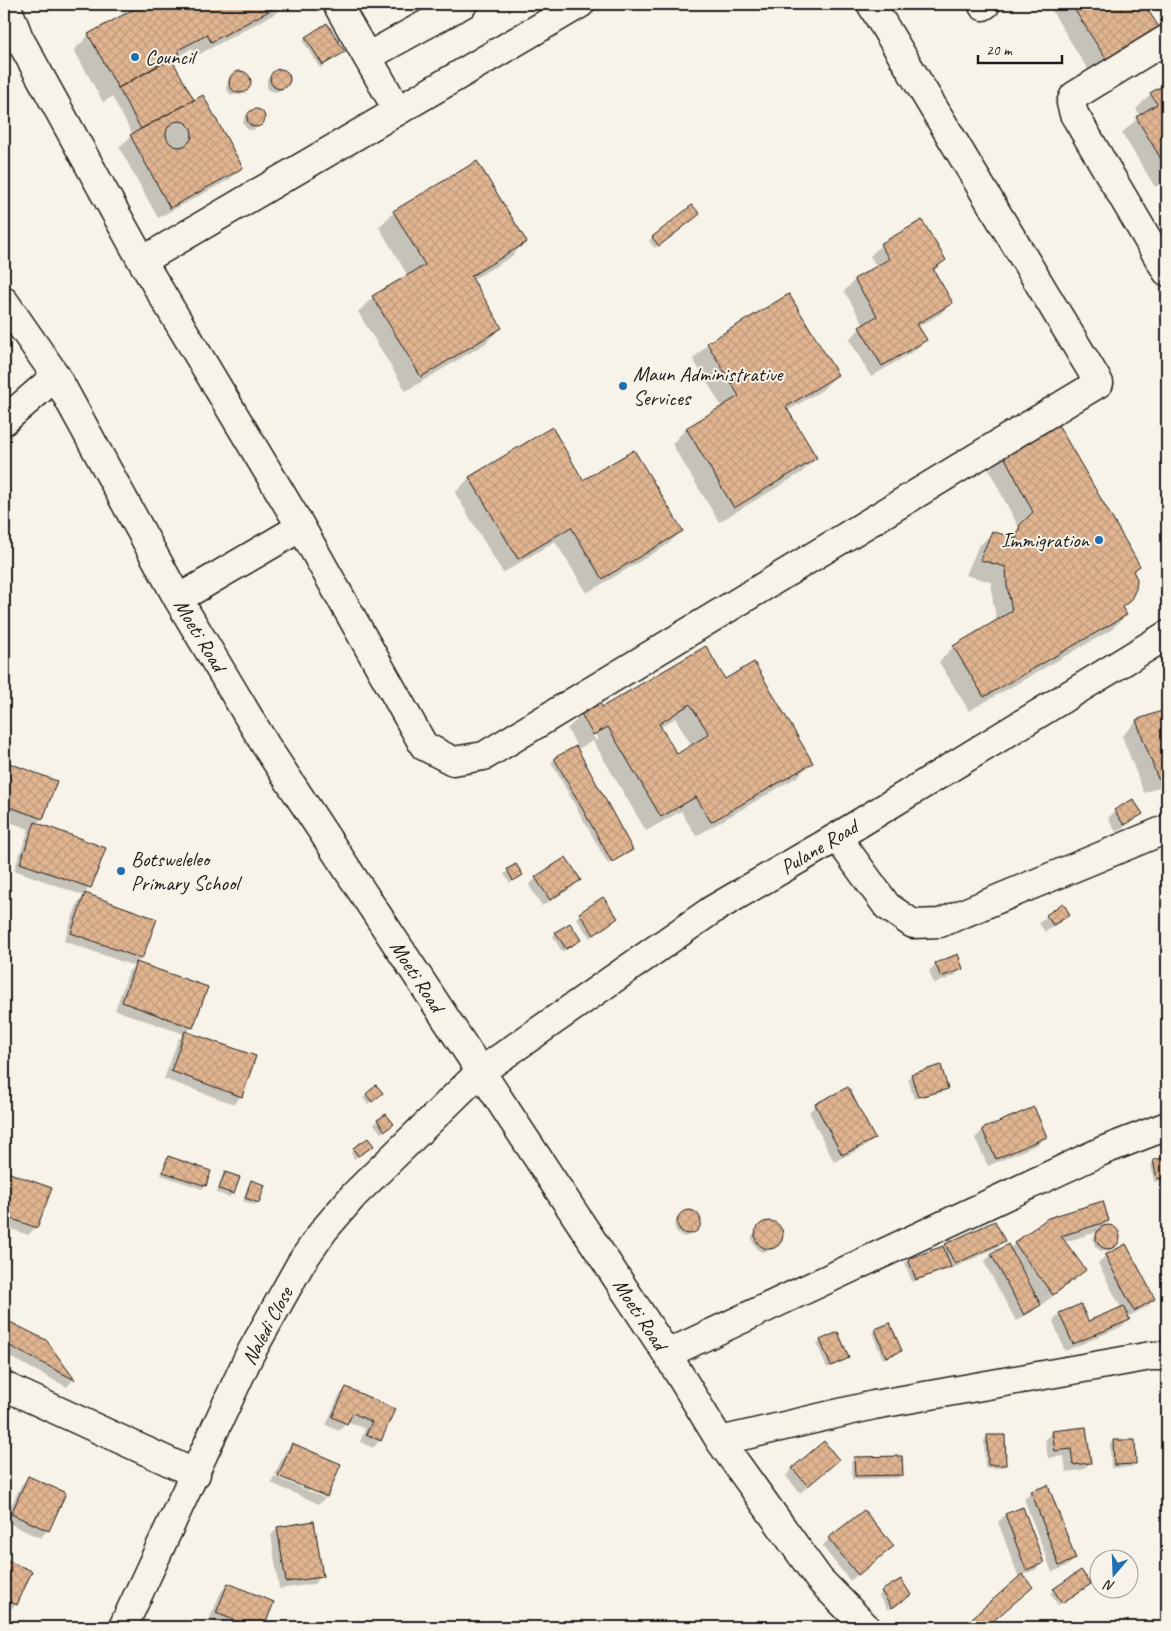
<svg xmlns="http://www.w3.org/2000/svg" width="1171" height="1631" font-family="Caveat,sans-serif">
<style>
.shadow{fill:#0003;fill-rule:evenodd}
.building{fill:url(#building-cross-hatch);stroke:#1c1c1c;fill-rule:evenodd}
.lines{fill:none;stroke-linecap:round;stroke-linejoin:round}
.minor-casing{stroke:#1c1c1c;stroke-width:31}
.minor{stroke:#f7f3e8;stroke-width:28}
.poi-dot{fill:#1f6fb2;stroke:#f7f3e8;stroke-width:2}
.labels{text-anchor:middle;stroke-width:4;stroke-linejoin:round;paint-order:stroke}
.poi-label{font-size:21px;fill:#1c1c1c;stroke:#f7f3e8;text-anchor:start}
.street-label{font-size:21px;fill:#1c1c1c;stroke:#f7f3e8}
</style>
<defs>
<pattern id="building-cross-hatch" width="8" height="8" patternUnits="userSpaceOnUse" patternTransform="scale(1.25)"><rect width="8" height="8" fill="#e1b591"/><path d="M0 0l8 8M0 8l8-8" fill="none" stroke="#c09b7c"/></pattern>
</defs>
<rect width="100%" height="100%" fill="#f7f3e8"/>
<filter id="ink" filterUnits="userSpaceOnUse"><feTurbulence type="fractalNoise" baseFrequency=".02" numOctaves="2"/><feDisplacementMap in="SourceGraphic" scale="10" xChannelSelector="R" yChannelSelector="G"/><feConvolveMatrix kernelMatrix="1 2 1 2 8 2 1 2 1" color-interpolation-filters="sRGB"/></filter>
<g filter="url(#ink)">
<path class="shadow" d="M146 4H152L154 8 162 4H286L278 12 196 56 192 48 171 61 193 101 241 168 230 179 158 218 119 147 133 135 112 97 103 102 74 50 89 35Z
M1054 4H1143L1157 27 1142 42 1090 73 1050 8Z
M1151 4H1167V5L1156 12Z
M306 38 344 51 320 68 303 41Z
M276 71H284L288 76 287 85 277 92 271 91 267 88V79Z
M236 73 246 74 250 79V86L241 95H231L226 88 228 82Z
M1167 85V180L1155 187 1122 133 1140 116 1136 109 1151 94Z
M252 110 260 111 263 116 264 121 253 130H248L243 124 244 118Z
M394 212 525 242 511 257 472 280 500 328 486 343 406 391 358 312 373 297 408 276 379 227Z
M695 217 655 248 649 241 652 237Z
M881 245 945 260 933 272 951 303 940 314 918 327 926 340 914 351 871 377 849 339 864 325 844 291 855 280 877 267 870 256Z
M708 344 837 375 822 390 787 411 816 458 801 473 719 522 672 444 686 429 722 407 693 359Z
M552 429 583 481 682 531 667 545 587 593 555 541 503 573 455 493 469 478Z
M1004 455 1132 572 1129 600 1121 608 1126 615 1111 630 969 711 939 662 953 647 997 622 993 602 991 582 966 575 978 547 993 532 1009 538 1019 528 989 470Z
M725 681 811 763 797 777 696 836 681 811 646 831 593 741 576 750 632 849 608 864 551 762 577 746 567 729 581 716 596 741 598 739 586 719 601 708ZM675 718 692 746 677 755 660 728Z
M1167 710V784L1144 793 1122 736 1137 721Z
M4 762 55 781 42 818 36 824 90 887 84 894 155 920 141 959 136 963 192 1027 186 1033 241 1096 234 1104 164 1079 178 1040 184 1034 115 1010 129 971 134 966 64 941 78 902 85 896 14 870 29 829 4 820Z
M1115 811 1141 814 1134 821 1116 832 1108 818Z
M516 865 522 875 510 883 504 874Z
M536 878 579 880 572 888 542 906 529 885Z
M603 899 616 918 590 938 576 918Z
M1069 915 1061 922 1045 932 1039 923 1047 916Z
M556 933 579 940 562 952 553 936Z
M936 964 962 968 954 976 934 984 929 971Z
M912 1075 946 1088 943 1092 914 1099 908 1078Z
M376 1087 378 1096 368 1104 363 1098Z
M816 1105 873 1139 866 1146 834 1162 809 1112Z
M385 1116 389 1128 381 1133 374 1124Z
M983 1130 1045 1137 1038 1144 988 1166 975 1138Z
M368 1140 369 1149 354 1159 351 1153Z
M169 1158 205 1186 202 1189 161 1175 165 1161Z
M1167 1159V1179L1154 1182 1151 1165 1154 1162Z
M4 1172 50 1189 36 1227 28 1235 4 1226Z
M226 1173 238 1177 233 1194 229 1197 217 1193 222 1176Z
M252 1181 258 1202 255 1205 243 1201 248 1185Z
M689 1211 697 1215 700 1222 693 1234 684 1237 677 1233 674 1225 681 1214Z
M1108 1221 1100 1229 1108 1225 1117 1230 1119 1240 1115 1246 1111 1250 1100 1251 1095 1246 1093 1239 1097 1232 1064 1242 1085 1270 1073 1281 1041 1305 1040 1304 1032 1312 1016 1321 984 1262 991 1255 1009 1249 1015 1244Z
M772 1222 779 1227 782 1236 780 1241 773 1249 763 1252 758 1250 752 1241V1236L762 1224Z
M1004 1241 996 1248 947 1271V1270L912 1282 905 1263 908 1260 943 1248 946 1245Z
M1126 1246 1154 1299 1147 1307 1127 1317 1129 1320 1121 1327 1065 1351 1053 1321 1060 1314 1088 1322 1121 1308 1098 1263 1105 1256Z
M10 1323 45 1341 73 1380 67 1387 4 1354V1330Z
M876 1330 900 1350 897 1354 883 1359 872 1333Z
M821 1341 848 1358 844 1361 827 1368 817 1344Z
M346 1388 394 1410 380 1440 373 1448 360 1442 365 1429 347 1421 339 1431 326 1425 339 1396Z
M1053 1432 1090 1463 1082 1470 1066 1472 1064 1456 1048 1458 1045 1440Z
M987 1437 1004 1464 1001 1468H985L984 1440Z
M1114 1441 1135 1464 1131 1467 1111 1468 1110 1444Z
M292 1444 340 1465 326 1497 319 1504 271 1483 274 1476 324 1498V1495L275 1474 285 1452Z
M855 1459 902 1474 898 1478 852 1479 851 1462Z
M830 1467 800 1493 786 1476 793 1468Z
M28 1478 48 1530 40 1538 4 1521 21 1485Z
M1031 1492 1075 1559 1067 1566 1052 1572 1024 1499Z
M1022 1509 1043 1562 1035 1570 1022 1575 1024 1594 985 1627H966L965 1626 973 1619 1019 1578 998 1522 1005 1515Z
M278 1528 322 1576 314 1584 279 1589 271 1535Z
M829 1539 892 1546 850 1581 822 1546Z
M4 1560 30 1572 16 1604 8 1612 4 1610Z
M1081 1572 1086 1587 1058 1605 1050 1593Z
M228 1584 273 1602 263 1627H227L209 1620 221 1592Z
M882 1592 906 1598 888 1610 879 1596Z"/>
<path class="building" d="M143 4H153L155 6 159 4H282L211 42 207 35 178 50 180 54 118 88 88 34Z
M1071 4H1144L1159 27 1106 59Z
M327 23 345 52 323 65 305 37Z
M171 58 194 100 141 129 118 88Z
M270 79a10 10 0 1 1 20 0a10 10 0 1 1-20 0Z
M229 82a11 11 0 1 1 22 0a11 11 0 1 1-22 0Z
M1167 83V169L1136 117 1157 104 1150 93Z
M203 95 243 168 170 208 130 135Z
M247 118a9 9 0 1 1 18 0a9 9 0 1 1-18 0Z
M166 134a13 13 0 1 1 26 0a13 13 0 1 1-26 0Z
M477 161 527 242 471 276 502 328 421 377 372 296 425 265 393 211Z
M692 205 700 214 659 246 652 237Z
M922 220 946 260 933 269 953 303 917 324 927 340 882 366 859 327 877 316 854 279 889 259 880 244Z
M789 294 838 375 786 407 817 458 734 508 686 428 739 396 707 343Z
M1053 416 1140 566 1133 571 1137 579 1136 589 1130 601 1122 607 1127 615 984 697 953 646 1012 611 1007 586 1006 567 980 560 992 531 1016 539 1020 525 1033 512 1003 454Z
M552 427 583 480 634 450 683 531 602 579 571 527 518 559 469 477Z
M706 646 725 679 754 662 813 763 711 822 696 797 661 817 608 727 593 735 581 714 600 703 602 707ZM690 704 709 734 677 754 659 724Z
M1167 709V775L1158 779 1136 720Z
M576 746 633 850 612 862 554 758Z
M4 761 57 781 43 819 4 805Z
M1133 799 1143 814 1124 825 1114 810Z
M35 822 106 848 91 888 20 863Z
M566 857 581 880 550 900 535 877Z
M516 864 523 875 513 881 507 869Z
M85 893 157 919 142 959 71 933Z
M603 897 618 918 594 935 579 913Z
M1063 903 1070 915 1053 925 1046 915Z
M570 923 581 940 566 949 555 932Z
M958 954 963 969 941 977 935 963Z
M136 962 208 987 193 1028 122 1002Z
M185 1031 256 1056 242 1097 171 1071Z
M941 1065 948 1089 918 1097 911 1074Z
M376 1085 383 1093 372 1102 366 1094Z
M848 1087 875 1139 842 1155 815 1104Z
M1034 1107 1047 1137 996 1159 982 1129Z
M386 1114 394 1124 385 1131 377 1120Z
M368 1138 374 1146 358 1156 353 1148Z
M168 1156 211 1171 206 1186 163 1172Z
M1167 1157V1177L1157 1179 1153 1160Z
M4 1171 52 1188 37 1228 4 1216Z
M225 1172 240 1177 234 1194 219 1189Z
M251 1180 265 1185 259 1203 245 1198Z
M1103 1201 1109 1221 1061 1236 1086 1270 1053 1295 1014 1243 1048 1218Z
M677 1222a12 12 0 1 1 24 0a12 12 0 1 1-24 0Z
M755 1235a14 14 0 1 1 28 0a14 14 0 1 1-28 0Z
M995 1221 1005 1241 955 1264 945 1244Z
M1096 1237a12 12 0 1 1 24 0a12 12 0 1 1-24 0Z
M1008 1244 1041 1305 1024 1315 991 1254Z
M1126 1244 1155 1299 1134 1311 1105 1255Z
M943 1246 951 1267 916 1280 908 1259Z
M1081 1304 1088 1321 1124 1306 1130 1320 1073 1344 1059 1313Z
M10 1322 46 1340 75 1380 4 1343V1334Z
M890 1323 902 1351 886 1357 875 1329Z
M838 1332 849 1358 831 1366 820 1340Z
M346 1387 395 1409 381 1441 366 1434 372 1422 353 1413 347 1424 332 1417Z
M1086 1427 1091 1463 1073 1465 1071 1449 1055 1451 1052 1431Z
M987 1435H1005L1006 1465H988Z
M1113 1440H1135L1136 1464 1114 1465Z
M824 1441 839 1460 808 1486 792 1468Z
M292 1443 341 1464 327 1497 278 1476Z
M902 1456 903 1475 855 1476 854 1457Z
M28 1476 66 1493 49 1531 11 1514Z
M1048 1485 1076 1559 1059 1566 1031 1491Z
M1023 1507 1044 1563 1026 1570 1005 1514Z
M864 1510 894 1546 858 1575 828 1538Z
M314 1521 323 1577 286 1582 277 1527Z
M4 1559 32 1571 17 1605 4 1599Z
M1081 1570 1091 1584 1062 1603 1053 1589Z
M1022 1574 1033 1587 986 1627H980L972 1618Z
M901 1579 911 1595 892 1608 881 1591Z
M228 1583 274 1602 264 1627H252L216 1613Z"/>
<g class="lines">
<g class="minor-casing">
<path id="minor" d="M6 4 19 38 142 261 301 527 424 746 453 761 484 756 1099 383 871 4
M337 4 398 111
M983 6 986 4
M1167 39 1074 96 1071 103 1074 114 1167 272
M367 57 463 4
M142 261 580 4
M4 301 56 376 178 599 266 746 667 1354 720 1441 819 1579 866 1627
M4 421 56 376
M178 599 301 527
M837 837 887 906 913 924 940 923 1167 829
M667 1354 1102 1151 1167 1126
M4 1386 196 1474
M720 1441 874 1405 1151 1356H1167
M123 1627 249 1356 301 1263 324 1230 354 1195 480 1072 712 910 837 837 1167 635"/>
</g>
<use href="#minor" class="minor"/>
</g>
</g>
<g class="poi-dot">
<circle cx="135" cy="57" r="5"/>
<circle cx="623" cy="386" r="5"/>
<circle cx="1099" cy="540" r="5"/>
<circle cx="121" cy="871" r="5"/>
</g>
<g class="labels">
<g class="poi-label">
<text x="145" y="64">Council</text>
<text x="633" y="381">Maun Administrative<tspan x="633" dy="24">Services</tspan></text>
<text x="1089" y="547" text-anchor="end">Immigration</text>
<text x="131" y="866">Botsweleleo<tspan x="131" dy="24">Primary School</tspan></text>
</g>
<g class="street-label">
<text transform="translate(200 635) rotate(59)" y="7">Moeti Road</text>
<text transform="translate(819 847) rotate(-31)" y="7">Pulane Road</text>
<text transform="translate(417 976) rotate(57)" y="7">Moeti Road</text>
<text transform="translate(640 1314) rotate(57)" y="7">Moeti Road</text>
<text transform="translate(267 1326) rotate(-62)" y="7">Naledi Close</text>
</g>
</g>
<rect width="1171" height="1631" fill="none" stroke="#f7f3e8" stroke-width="20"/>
<rect x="10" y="10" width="1151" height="1611" fill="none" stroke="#1c1c1c" stroke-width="2" filter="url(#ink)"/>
<g transform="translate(1114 1574) rotate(199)"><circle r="24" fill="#f7f3e8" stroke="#9f9d96"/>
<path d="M0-4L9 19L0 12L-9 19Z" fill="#1f6fb2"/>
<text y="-8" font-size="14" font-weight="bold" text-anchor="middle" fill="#1c1c1c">N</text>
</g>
<path d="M978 55v8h84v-8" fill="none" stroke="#1c1c1c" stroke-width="2.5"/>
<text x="986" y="55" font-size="15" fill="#1c1c1c" stroke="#f7f3e8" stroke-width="4" paint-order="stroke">20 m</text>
</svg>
